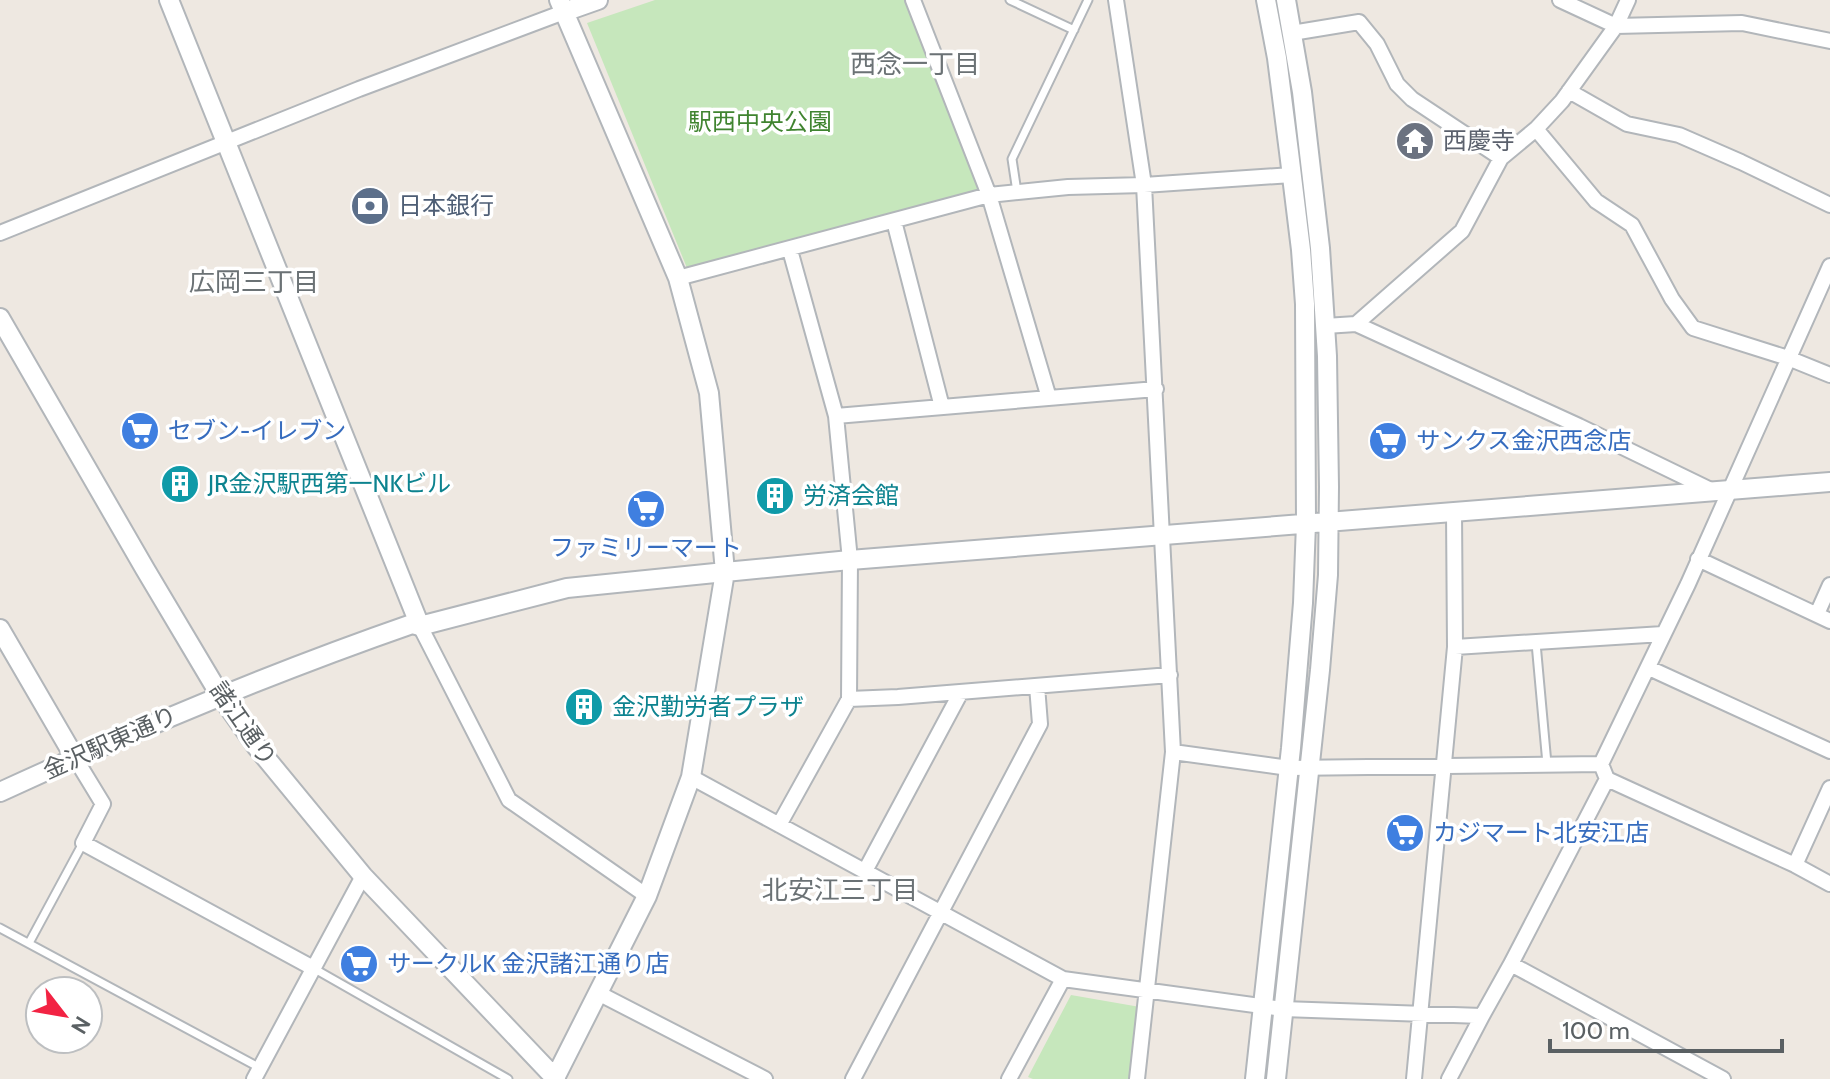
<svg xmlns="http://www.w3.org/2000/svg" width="1830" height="1079" font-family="Cabin,'Noto Sans JP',sans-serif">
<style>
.green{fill:#c6e7bc}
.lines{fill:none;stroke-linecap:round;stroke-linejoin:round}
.service-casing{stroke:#b2b6ba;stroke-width:11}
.minor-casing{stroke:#b2b6ba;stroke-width:18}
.tertiary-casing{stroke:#b2b6ba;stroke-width:22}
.service{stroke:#fff;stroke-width:7}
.minor{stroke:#fff;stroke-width:14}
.tertiary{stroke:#fff;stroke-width:18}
.labels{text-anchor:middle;stroke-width:7;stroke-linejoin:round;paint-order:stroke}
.park-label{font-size:24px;fill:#408430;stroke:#fff}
.worship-label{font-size:24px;fill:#5b616d;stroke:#fff;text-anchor:start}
.service-label{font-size:24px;fill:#4e5e75;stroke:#fff;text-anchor:start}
.shop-label{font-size:24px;fill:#366cbe;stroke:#fff;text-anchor:start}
.culture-label{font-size:24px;fill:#0d838f;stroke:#fff;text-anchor:start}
.street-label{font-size:24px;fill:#5a6063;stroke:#fff}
.neighbourhood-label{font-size:26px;fill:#6b7275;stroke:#fff}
</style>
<rect width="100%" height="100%" fill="#eee8e1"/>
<path class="green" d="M655 0H906L982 192 687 268 587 23Z
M1071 995 1140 1007 1133 1079H1033L1028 1077Z"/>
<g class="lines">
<g class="service-casing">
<path id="service" d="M1010 0 1074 30
M1017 192 1012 159 1088 0
M1536 643 1547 764
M0 928 260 1068
M29 943 83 843
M313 968 508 1079"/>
</g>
<g class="minor-casing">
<path id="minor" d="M913 0 989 195 1049 398
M1116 0 1144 185 1173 752 1137 1079
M1560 0 1616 26 1742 23 1830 41
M1292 33 1359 22 1377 44 1397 84 1412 99 1501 158
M1569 91 1627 124 1679 135 1741 162 1830 205
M1536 129 1596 201 1632 225 1672 299 1693 328 1788 358 1830 375
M894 221 942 407
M0 233 359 89 564 12
M1830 266 1688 584 1601 764 1607 779 1795 865 1830 884
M678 278 989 195 1068 187 1144 185 1292 175
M1356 324 1579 426 1713 491
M1325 326 1356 324 1462 231 1501 158 1536 129 1562 101 1616 26 1628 0
M836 416 1156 389
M1698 559 1830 621
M1817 614 1830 585
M420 626 509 800 647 896
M1455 647 1663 634
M1649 668 1830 751
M849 699 898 697 1170 675
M1173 752 1289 768 1601 764
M75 758 103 804 83 843 313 968
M691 777 1063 979 1283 1009 1482 1016 1511 964 1723 1079
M779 825 849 699 850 560 836 416 790 250
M1795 865 1830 788
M865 871 961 692
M1511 964 1607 779
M598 993 765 1079
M254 1079 363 876
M853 1079 1040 724 1037 686
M1009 1079 1063 979
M1414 1079 1455 647 1454 512
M1449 1079 1482 1016"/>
</g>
<g class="tertiary-casing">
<path id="tertiary" d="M169 0 420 626
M564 12 598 0
M0 318 145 569 220 695 256 746 363 876 556 1079
M0 629 75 758
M0 792C135 730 271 673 412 624L420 626 567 588 725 572 850 560 1830 482
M555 1078 647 896 691 777 725 572 709 393 678 278 559 0
M1255 1079 1291 748 1303 603 1306 524 1305 304 1301 250 1289 152 1277 58 1266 0
M1276 1079 1320 670 1328 575 1329 487 1327 356 1320 248 1302 92 1286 0"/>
</g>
<use href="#service" class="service"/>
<use href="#minor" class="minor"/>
<use href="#tertiary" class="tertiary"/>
</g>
<defs>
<g id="temple-disc" transform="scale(2)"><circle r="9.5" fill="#6b7280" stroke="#fff"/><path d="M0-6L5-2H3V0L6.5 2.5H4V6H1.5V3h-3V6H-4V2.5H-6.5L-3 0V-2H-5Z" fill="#fff"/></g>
<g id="bank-disc" transform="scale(2)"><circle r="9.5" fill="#5c6f8a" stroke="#fff"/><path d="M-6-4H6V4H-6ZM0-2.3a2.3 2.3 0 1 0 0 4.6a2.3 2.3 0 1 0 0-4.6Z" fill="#fff"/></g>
<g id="supermarket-disc" transform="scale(2)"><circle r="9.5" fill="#3f7fe0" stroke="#fff"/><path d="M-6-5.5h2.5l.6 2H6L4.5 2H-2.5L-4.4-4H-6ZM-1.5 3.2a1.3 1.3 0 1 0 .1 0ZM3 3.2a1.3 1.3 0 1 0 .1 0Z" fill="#fff"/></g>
<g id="building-disc" transform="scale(2)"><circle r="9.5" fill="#0f9aa8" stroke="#fff"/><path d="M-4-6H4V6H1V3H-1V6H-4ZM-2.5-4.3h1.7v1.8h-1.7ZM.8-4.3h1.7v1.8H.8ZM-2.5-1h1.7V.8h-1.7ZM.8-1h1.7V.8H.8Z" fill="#fff"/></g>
</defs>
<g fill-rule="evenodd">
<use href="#temple-disc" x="1415" y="141"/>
<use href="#bank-disc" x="370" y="206"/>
<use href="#supermarket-disc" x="140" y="431"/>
<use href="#supermarket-disc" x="1388" y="441"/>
<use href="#building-disc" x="180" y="484"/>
<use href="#building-disc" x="775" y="496"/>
<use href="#supermarket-disc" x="646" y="509"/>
<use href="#building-disc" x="584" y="707"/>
<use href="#supermarket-disc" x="1405" y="833"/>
<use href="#supermarket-disc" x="359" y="964"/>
</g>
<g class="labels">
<g class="park-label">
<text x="760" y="130">駅西中央公園</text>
</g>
<g class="worship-label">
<text x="1443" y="149">西慶寺</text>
</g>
<g class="service-label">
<text x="398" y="214">日本銀行</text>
</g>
<g class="shop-label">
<text x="168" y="439">セブン-イレブン</text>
<text x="1416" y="449">サンクス金沢西念店</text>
<text x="646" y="556" text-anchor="middle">ファミリーマート</text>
<text x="1433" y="841">カジマート北安江店</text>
<text x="387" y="972">サークルK 金沢諸江通り店</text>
</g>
<g class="culture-label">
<text x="208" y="492">JR金沢駅西第一NKビル</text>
<text x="803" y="504">労済会館</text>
<text x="612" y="715">金沢勤労者プラザ</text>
</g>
<g class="street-label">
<text transform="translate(243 724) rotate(55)" y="8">諸江通り</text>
<text transform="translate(110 743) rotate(-24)" y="8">金沢駅東通り</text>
</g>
<g class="neighbourhood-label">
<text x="915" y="73">西念一丁目</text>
<text x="254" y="291">広岡三丁目</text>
<text x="840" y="899">北安江三丁目</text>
</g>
</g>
<g transform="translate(64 1015) rotate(121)"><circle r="38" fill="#ffffff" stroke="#bdbfc1" stroke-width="2"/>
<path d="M0-6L14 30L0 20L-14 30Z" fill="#f22343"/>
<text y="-12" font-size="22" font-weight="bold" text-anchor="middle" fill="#5a6063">N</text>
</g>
<path d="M1550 1039v12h232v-12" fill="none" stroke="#5a6063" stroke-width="4"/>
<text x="1562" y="1039" font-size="24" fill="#5a6063" stroke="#ffffff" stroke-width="6" paint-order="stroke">100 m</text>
</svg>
